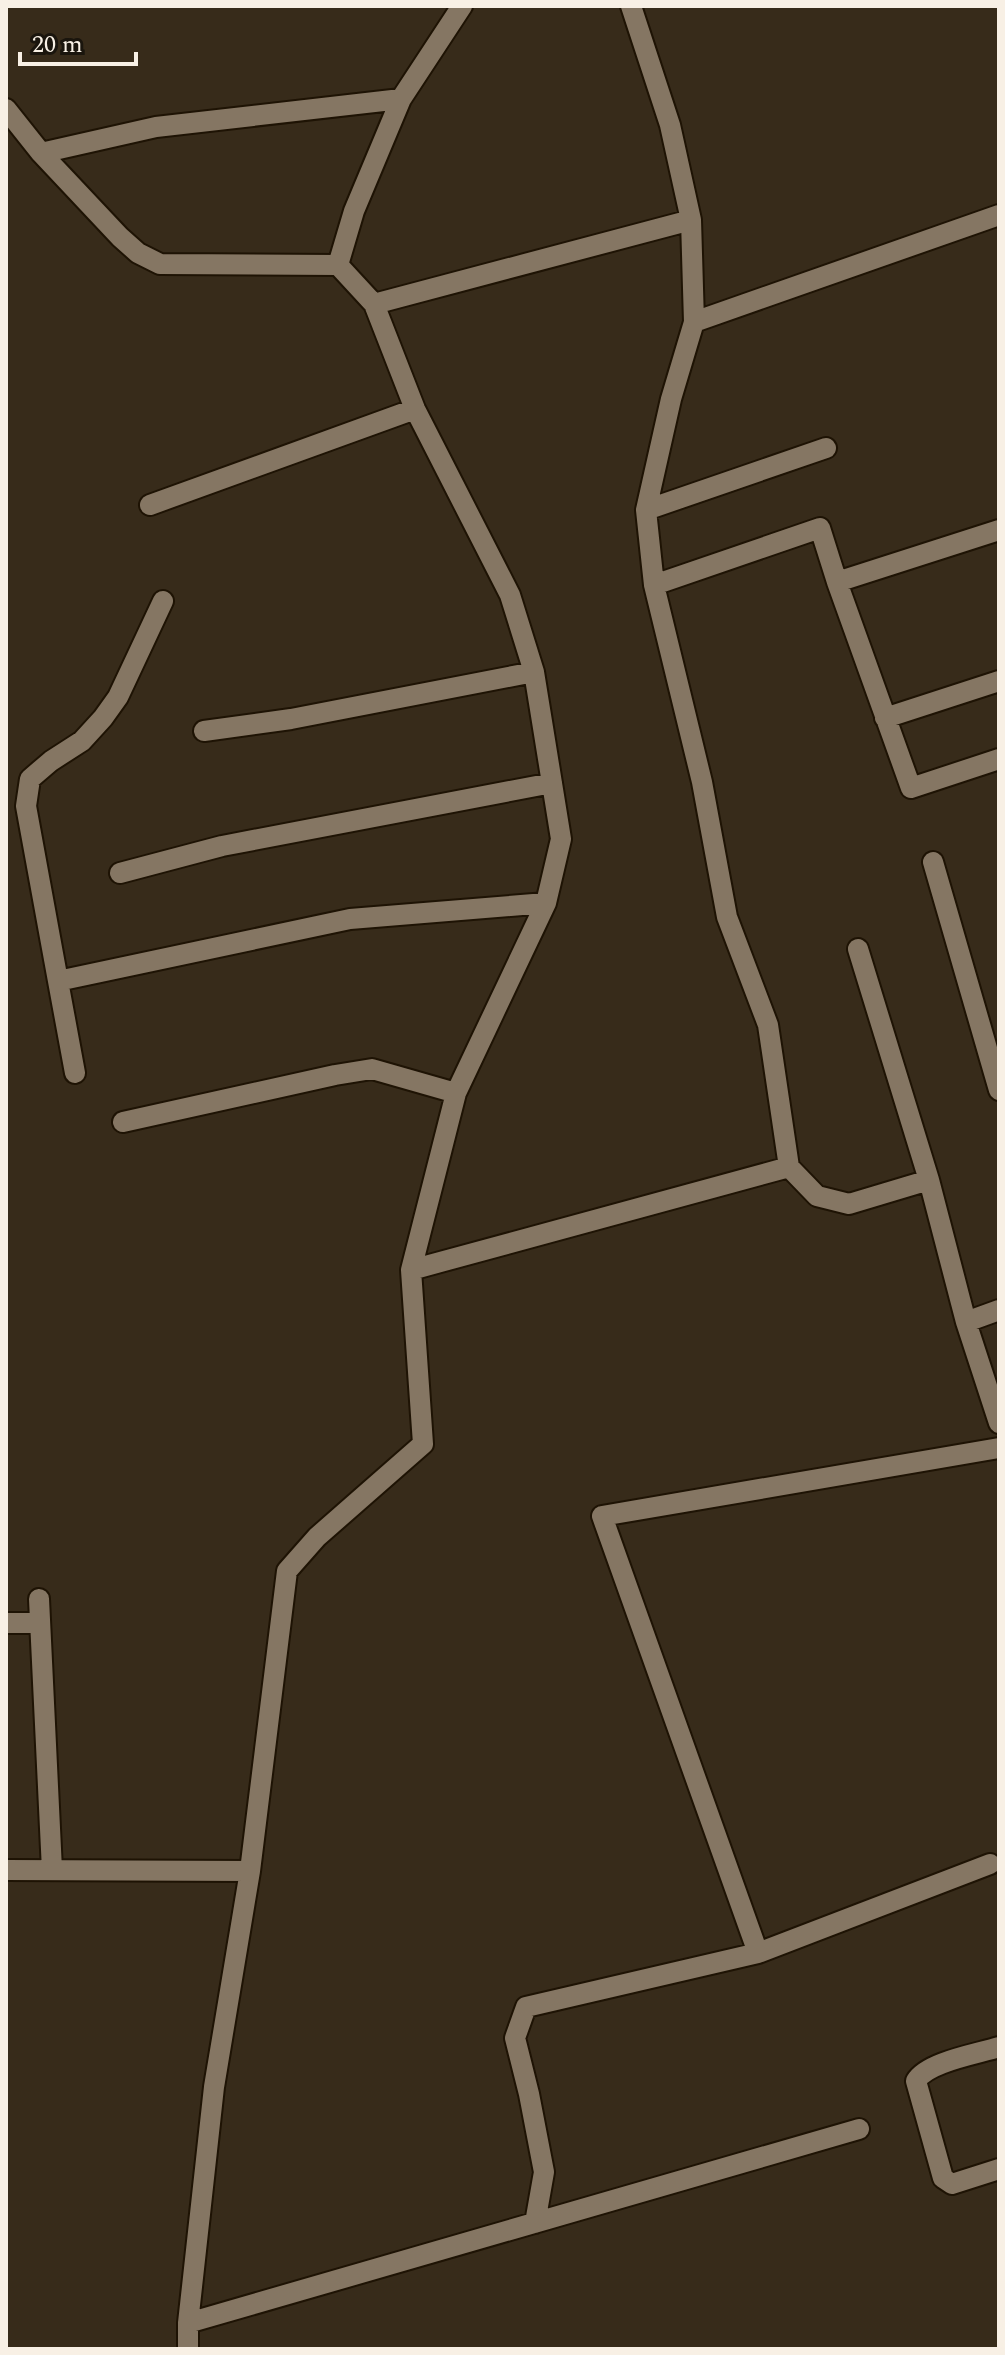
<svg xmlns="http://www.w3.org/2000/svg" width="1005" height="2355" font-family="Spectral,serif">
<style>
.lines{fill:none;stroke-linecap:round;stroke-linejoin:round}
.street-casing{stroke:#1e1304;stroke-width:24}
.street{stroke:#857663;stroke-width:20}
</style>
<rect width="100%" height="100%" fill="#372b1a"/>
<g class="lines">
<g class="street-casing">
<path id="street" d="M631 6 670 125 691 220
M6 109 41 153 120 237 138 253 160 264 338 265
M41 153 156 127 401 99
M374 304 691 220 694 322 671 399 646 510 654 585 702 782 727 917 768 1025 789 1167 817 1196 849 1204 929 1180 966 1322 999 1423
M694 322 999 215
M150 505 415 409
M646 510 826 448
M837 582 999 530
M654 585 820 528 837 582 911 788 999 759
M885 718 999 681
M204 731 291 719 534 672
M933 862 999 1090
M120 873 222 846 552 783
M858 949 929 1180
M58 981 26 806 30 779 51 761 82 741 103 718 118 697 163 601
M75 1073 58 981 350 919 546 903
M123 1122 335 1075 372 1069 456 1093
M411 1270 789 1167
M966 1322 999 1310
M39 1599 52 1870
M6 1623H39
M990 1864 758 1953 602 1516 999 1448
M6 1870 250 1871
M999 2047C977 2054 927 2062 916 2081L943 2178 952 2184 999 2169
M535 2223 544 2172 529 2094 515 2038 526 2007 758 1953
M188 2323 859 2129
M188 2349V2323L214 2087 250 1871 287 1571 317 1537 423 1444 411 1270 456 1093 546 903 561 839 534 672 510 595 415 409 374 304 338 265 354 211 401 99 462 6"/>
</g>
<use href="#street" class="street"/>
</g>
<rect width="1005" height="2355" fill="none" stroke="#f8f0e5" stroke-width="16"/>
<path d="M20 52v12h116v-12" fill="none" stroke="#f8f0e5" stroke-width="4"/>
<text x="32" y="52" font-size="24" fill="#f8f0e5" stroke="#1a150d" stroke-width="6" paint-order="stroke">20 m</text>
</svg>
